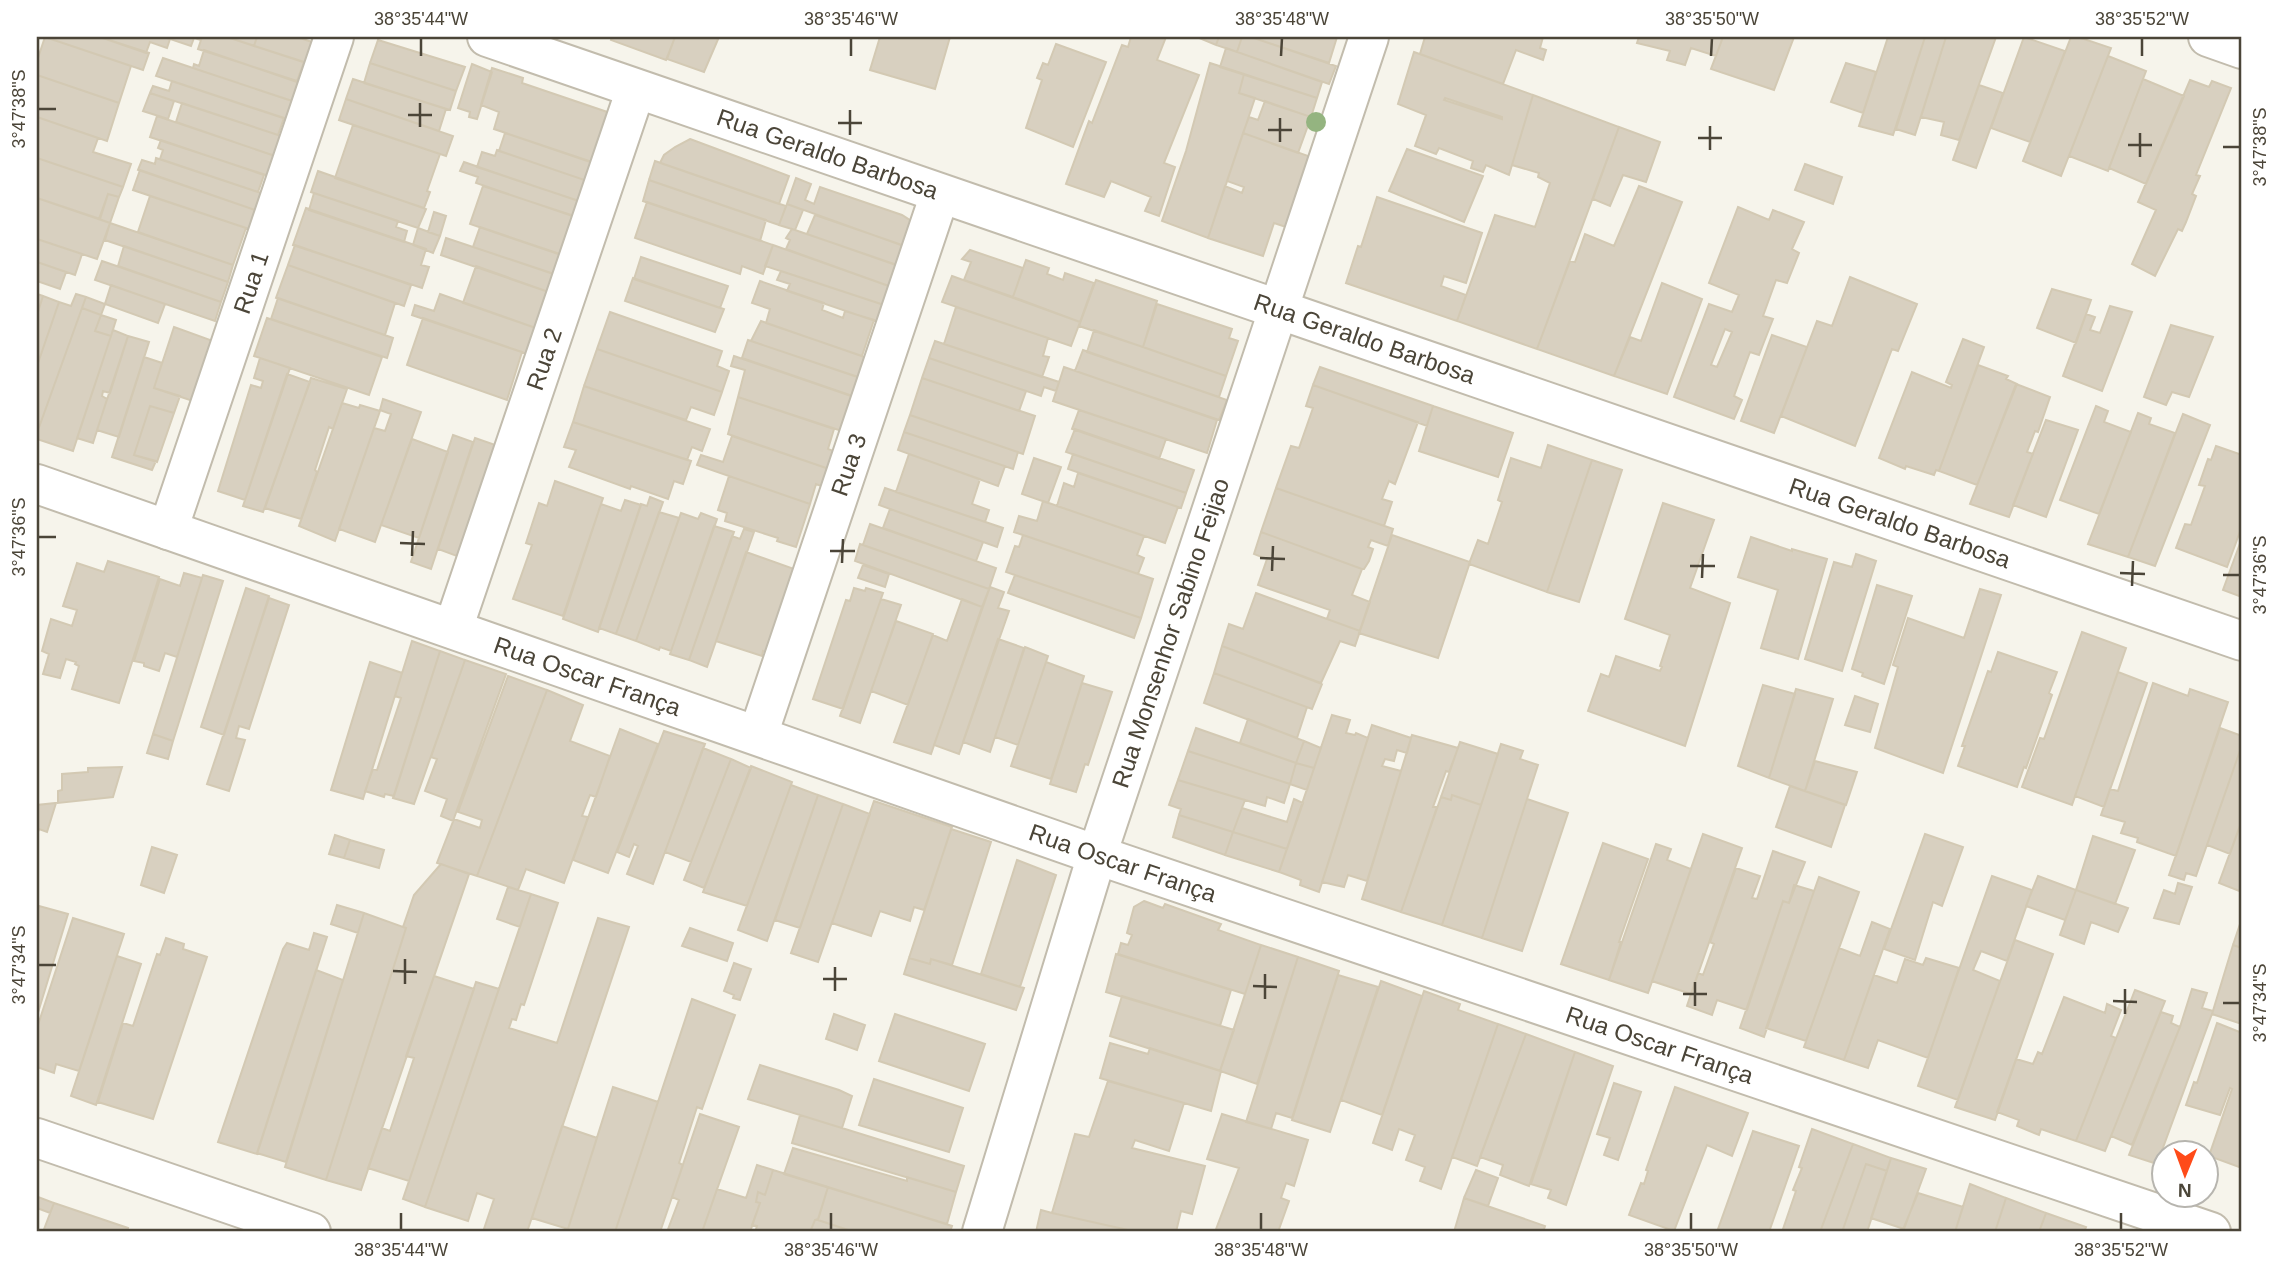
<svg xmlns="http://www.w3.org/2000/svg" width="2279" height="1269" font-family="Arial,sans-serif">
<style>
.building{fill:#d8d0c0;stroke:#d3c9b3;stroke-width:2;fill-rule:evenodd}
.lines{fill:none;stroke-linecap:round;stroke-linejoin:round}
.minor-casing{stroke:#c2bcad;stroke-width:42}
.tertiary-casing{stroke:#c2bcad;stroke-width:42}
.minor{stroke:#fff;stroke-width:38}
.tertiary{stroke:#fff;stroke-width:38}
.tree{fill:#94b480}
.ticks{fill:none;stroke:#4b4538;stroke-width:2.5}
.labels{text-anchor:middle;stroke-width:6;stroke-linejoin:round;paint-order:stroke}
.street-label{font-size:24px;fill:#4b4538;stroke:#fff}
.neatline{fill:none;stroke:#4b4538;stroke-width:2.5}
.ticks-label{font-size:18px;text-anchor:middle;fill:#4b4538}
</style>
<rect width="100%" height="100%" fill="#f6f4eb"/>
<path class="building" d="M45 37H100L149 53 143 70Z
M45 37 131 66 119 103 37 75V61Z
M100 37H163L170 39 167 48 150 42 146 53Z
M171 37H227L304 62 297 81 198 49 201 40 194 38 191 46 170 39Z
M227 37H257L254 46Z
M257 37H297L312 42 306 63 254 46Z
M612 37H675L666 60 611 40Z
M675 37H719L704 72 667 59Z
M880 37H950L935 89 870 70Z
M1131 37H1166L1157 60 1199 75 1164 163 1175 167 1159 216 1145 211 1151 197 1111 181 1104 197 1066 184 1089 121 1092 123 1122 45 1128 47Z
M1197 37H1219L1216 45Z
M1219 37H1242L1237 52 1216 45Z
M1242 37H1251L1336 66 1329 84 1237 52Z
M1251 37H1337L1329 63Z
M1425 37H1543L1540 48 1546 50 1543 60 1516 50 1503 84 1420 54Z
M1639 37H1723L1716 56 1691 48 1685 65 1667 60 1670 51 1637 43Z
M1723 37H1794L1774 90 1711 69Z
M1888 37H1925L1893 135 1859 126Z
M1925 37H1946L1915 135 1896 129Z
M1946 37H1996L1959 140 1941 135 1944 122 1921 117Z
M2024 37 2065 51 2030 142 1991 128Z
M2071 37H2078L2111 48 2061 176 2023 161Z
M378 40 465 67 456 91 370 63Z
M1056 44 1106 62 1073 147 1026 128 1042 80 1037 78 1043 63 1048 65Z
M1226 48 1322 82 1317 98 1220 67Z
M204 50 300 83 292 101 193 68 194 64 199 66Z
M1414 52 1533 95 1509 175 1486 165 1483 172 1471 168 1473 161 1439 148 1436 154 1415 146 1426 115 1398 104ZM1445 98 1502 117V119L1444 100Z
M2108 56 2146 71 2108 171 2069 156Z
M163 58 292 101 286 119 156 76Z
M370 63 456 91 450 110 364 83Z
M1210 63 1244 74 1239 93 1255 98 1208 238 1162 221 1186 151Z
M1846 63 1876 72 1863 113 1831 102Z
M472 64 492 72 477 119 469 117 470 112 458 108Z
M492 68 523 78 522 83 619 116 604 166 494 129 499 112 481 105Z
M1244 74 1317 98 1311 117 1239 93Z
M37 75 119 103 107 141 37 117Z
M353 79 446 109 439 131 346 99Z
M2143 79 2184 96 2146 184 2109 168Z
M2190 80 2209 87 2212 81 2231 88 2196 175 2200 176 2192 194 2196 196 2186 222 2182 231 2178 229 2155 276 2132 264 2156 210 2138 202Z
M172 81 284 118 278 135 150 93 153 86 169 91Z
M1979 85 2003 93 1976 168 1953 160Z
M150 93 174 101 168 119 143 111Z
M1533 95 1619 127 1537 349 1457 321 1495 215 1535 227 1550 183 1538 177 1539 173 1512 165Z
M346 99 453 136 446 156 339 120Z
M1265 101 1311 117 1298 153 1243 133 1249 117 1258 120Z
M182 103 281 136 275 156 176 122Z
M157 116 275 156 269 176 150 137Z
M37 117 98 138 93 152 131 164 123 187 37 158Z
M353 125 440 154 427 191 430 192 424 208 335 178Z
M1619 127 1660 142 1646 182 1623 175 1610 206 1593 199Z
M505 133 605 167 599 185 499 151Z
M1243 133 1311 157 1286 227 1274 223 1263 256 1208 238 1225 186 1242 193 1244 187 1227 181Z
M690 139 789 176 779 204 660 163 664 155 675 147Z
M161 140 264 175 258 192 160 159 163 150 158 148Z
M1407 149 1483 176 1464 222 1389 191Z
M497 150 599 185 591 205 477 167 482 152 495 156Z
M37 158 123 187 119 197 108 194 100 219 37 198Z
M156 158 261 193 255 210 138 170 142 160 155 164Z
M655 161 786 206 779 225 649 180Z
M464 162 593 206 587 221 476 183 478 177 460 171Z
M1805 164 1842 177 1833 204 1795 190Z
M140 170 255 210 249 229 133 190Z
M318 171 426 209 418 228 311 192Z
M796 178 811 184 805 200 814 204 820 187 902 215 916 224 909 248 787 204Z
M649 180 766 220 760 241 643 201Z
M483 186 577 217 564 256 470 224Z
M1639 186 1682 202 1614 376 1537 349 1570 261 1575 262 1585 234 1614 246Z
M314 193 398 221 396 227 407 231 404 242 309 210Z
M108 194 119 197 110 223 99 219Z
M150 196 246 228 233 265 138 232Z
M1377 197 1482 233 1466 283 1444 276 1441 286 1466 295 1457 321 1346 283 1358 246 1361 247Z
M37 198 110 223 97 259 37 239Z
M647 202 773 245 763 274 742 266 740 274 635 238Z
M787 204 803 210 795 230 779 225Z
M1738 207 1769 220 1773 210 1804 222 1792 249 1799 253 1787 283 1776 280 1763 316 1773 319 1764 342 1759 355 1750 352 1734 396 1742 400 1734 419 1674 397 1709 304 1732 312 1739 295 1709 283ZM1725 329 1732 332 1717 367 1711 365Z
M306 208 426 249 421 265 429 267 422 288 293 245Z
M434 212 446 216 440 236 428 232Z
M815 215 917 250 910 270 807 234Z
M110 223 233 265 228 282 105 240Z
M480 227 572 258 565 278 473 247Z
M418 228 440 236 433 253 413 245Z
M792 229 909 269 900 290 786 249 790 240 786 238Z
M446 238 563 277 557 295 441 255Z
M37 239 82 254 75 275 37 262Z
M295 245 411 285 404 306 288 265Z
M773 245 900 290 893 308 765 266Z
M124 246 228 282 221 302 118 266Z
M970 250 1023 268 1013 297 964 280 971 262 962 259Z
M641 257 728 286 720 308 634 279Z
M1026 260 1049 268 1047 274 1063 280 1065 273 1094 283 1080 322 1013 297Z
M102 261 221 302 215 321 95 280Z
M37 262 66 272 60 289 37 281Z
M288 265 395 303 385 335 276 298Z
M476 266 557 295 547 332 463 303Z
M781 271 893 308 887 325 787 291 790 284 777 280Z
M952 276 1080 322 1071 346 942 302Z
M1850 277 1917 304 1898 351 1892 349 1855 446 1781 416 1817 321 1832 326Z
M633 278 724 309 715 332 625 301Z
M1096 280 1157 301 1143 347 1079 326Z
M760 281 824 303 822 310 843 318 845 311 874 320 862 356 766 323 770 309 752 303Z
M1662 283 1702 299 1667 394 1614 376 1630 337 1641 341Z
M111 285 165 304 158 323 105 304Z
M2052 289 2091 300 2076 343 2037 328Z
M37 294 43 296 37 315Z
M76 294 86 297 37 433V366L59 302 71 306Z
M440 294 550 333 542 359 412 315 415 305 434 311Z
M43 296 59 302 37 366V315Z
M86 297 105 304 101 315 82 308Z
M278 298 393 338 387 358 271 319Z
M1157 304 1232 329 1229 338 1238 341 1226 376 1143 347Z
M2110 306 2132 312 2102 391 2063 376 2086 314 2095 317 2090 330 2100 333Z
M956 307 1048 338 1043 356 1049 357 1042 377 944 344Z
M82 308 101 315 95 331 111 336 73 451 37 439V433Z
M610 312 722 351 717 366 729 371 722 392 597 349Z
M101 315 116 320 111 336 95 331Z
M267 318 382 357 369 395 254 356Z
M423 318 522 352 507 400 407 365Z
M761 321 873 360 866 380 751 341Z
M2171 325 2213 337 2189 397 2172 392 2166 405 2144 397Z
M174 327 213 341 193 401 154 388Z
M113 330 128 336 110 393 103 391 102 396 107 399 93 443 77 438Z
M1094 330 1226 376 1219 397 1087 352Z
M1772 335 1807 347 1774 433 1741 421Z
M128 336 149 342 119 437 97 430Z
M1963 339 1984 347 1939 471 1936 470 1934 475 1906 466 1905 469 1879 458 1912 372 1951 388 1952 385 1946 382Z
M748 340 873 382 867 401 742 358Z
M935 341 1059 382 1056 391 1044 387 1041 396 929 358Z
M597 349 722 392 714 415 691 407 686 420 584 386Z
M1083 350 1227 400 1219 420 1075 371Z
M734 356 857 398 845 432 738 397 745 370 731 366Z
M144 357 162 363 154 388 180 396 174 413 150 406 134 455 156 461 152 470 112 457Z
M260 358 290 368 245 500 218 491 251 385 261 388 263 381 254 378Z
M929 358 1026 391 1019 411 922 378Z
M1978 365 2008 376 2006 379 2017 384 1977 485 1939 471Z
M1064 367 1217 420 1207 453 1053 401Z
M1320 367 1433 406 1427 426 1313 385Z
M287 374 310 382 263 512 243 506Z
M311 378 347 389 333 429 329 427 315 470 317 472 301 519 265 508Z
M922 378 1035 416 1023 454 910 415Z
M2016 384 2050 397 2038 432 2035 431 2027 452 2033 454 2009 517 1970 504Z
M1313 385 1418 422 1395 484 1389 481 1382 499 1392 502 1384 526 1276 488 1291 446 1299 448 1313 408 1306 406Z
M584 386 710 429 702 451 692 447 687 460 573 422Z
M738 397 834 429 828 449 838 453 832 470 728 434Z
M383 399 421 412 375 542 339 529 374 428 385 431 391 414 380 410Z
M342 403 359 408 360 405 380 411 335 541 299 526Z
M150 406 174 413 157 462 134 455Z
M1433 406 1513 433 1498 477 1419 451Z
M2096 406 2108 411 2104 422 2131 432 2099 514 2060 500Z
M1079 410 1166 439 1159 459 1072 429Z
M2138 413 2151 418 2149 424 2175 433 2128 557 2088 544Z
M2183 414 2210 425 2155 566 2128 557Z
M910 415 1018 452 1013 469 904 432Z
M2046 420 2078 430 2046 517 2013 505Z
M573 422 691 461 683 484 674 481 668 499 631 486 630 489 569 467 576 450 564 447Z
M1075 429 1194 470 1186 493 1066 452Z
M904 432 1005 466 998 486 898 450Z
M453 435 473 442 431 569 411 562Z
M732 436 832 470 827 488 816 484 810 504 697 465 701 455 723 462Z
M475 438 504 448 465 559 438 549Z
M412 439 448 452 419 538 381 525Z
M1548 445 1592 460 1547 592 1469 564 1478 540 1488 544 1502 502 1498 500 1511 458 1541 468Z
M2216 446 2242 455V526L2227 567 2176 548 2185 524 2191 525 2205 486 2199 485 2208 459 2211 460Z
M909 454 980 479 972 504 989 510 985 522 896 492Z
M1073 454 1186 493 1181 508 1068 469Z
M1034 458 1061 467 1048 503 1022 494Z
M1592 460 1622 470 1579 602 1547 592Z
M1078 473 1178 507 1165 543 1057 506 1064 483 1074 487Z
M729 476 810 504 796 547 777 541 778 538 725 521 727 513 718 510Z
M555 481 603 498 563 616 513 599 532 545 526 543 539 503 547 506Z
M885 488 1003 528 997 547 879 505Z
M1276 488 1393 529 1388 546 1371 540 1368 547 1373 549 1369 561 1364 569H1362L1261 532Z
M650 497 663 502 616 634 599 628 641 504 647 506Z
M625 500 641 505 598 632 563 619 601 504 621 511Z
M1043 501 1144 536 1137 555 1144 558 1138 574 1014 532 1019 516 1037 521Z
M1663 503 1714 520 1690 588 1730 603 1685 746 1588 711 1601 674 1609 677 1616 656 1660 671 1662 667 1660 666 1670 635 1625 619Z
M890 509 983 542 976 561 883 528Z
M659 512 679 518 636 641 616 634Z
M681 513 698 519 701 513 717 519 671 651 660 647 659 650 636 641Z
M870 524 996 568 989 589 863 545Z
M714 526 734 532 689 660 670 654Z
M744 529 754 532 707 667 689 660 732 536 740 539Z
M1261 532 1362 569 1352 595 1370 602 1360 631 1327 619 1330 610 1258 585 1267 559 1254 554Z
M1023 535 1153 579 1141 618 1006 572 1015 546 1019 547Z
M1392 535 1470 562 1438 658 1359 633Z
M1751 537 1792 551V549L1827 559 1798 659 1761 648 1778 590 1738 577Z
M2242 538V597L2223 590Z
M860 544 989 589 982 607 855 561Z
M746 552 797 570 770 654 763 651 762 656 716 641Z
M1856 554 1876 561 1842 671 1805 659 1834 562 1852 567Z
M108 561 159 577 119 703 72 689 79 666 75 664 76 662 66 659 60 678 43 674 49 654 42 651 51 619 72 626 77 610 63 606 77 563 104 572Z
M863 565 889 574 885 587 858 578Z
M184 573 202 578 177 657 165 653 159 671 144 666V663L134 661 160 579 180 586Z
M203 575 223 581 173 741 153 734Z
M1015 575 1141 618 1134 638 1008 593Z
M1877 585 1912 596 1884 684 1862 676 1863 673 1852 669Z
M990 587 1004 592 998 608 1009 611 959 754 934 745Z
M246 588 269 596 224 735 201 727Z
M854 588 865 591 866 588 883 593 843 709 813 699 846 600 850 601Z
M1980 589 2001 595 1943 773 1875 748 1898 667 1893 665 1908 618 1964 638Z
M1256 593 1360 631 1355 646 1340 641 1321 683 1222 646 1229 624 1243 629Z
M269 598 289 605 249 729 239 726 236 738 245 740 229 791 207 784Z
M881 599 901 605 860 723 840 716Z
M962 599 982 607 931 754 894 742 933 635 947 641Z
M896 621 933 634 908 705 871 691Z
M2082 632 2126 648 2072 805 2022 787 2040 738 2044 739Z
M998 639 1024 648 990 752 963 742Z
M412 641 440 651 394 796 385 794 384 797 365 791 373 769 377 770 401 698 395 696Z
M1222 646 1322 684 1312 709 1214 673Z
M1025 647 1048 656 1018 745 995 737Z
M440 651 465 660 414 804 393 798Z
M1998 652 2057 672 2049 693 2052 695 2026 768 2024 767 2017 787 1958 766 1965 746H1962L1988 671 1991 672Z
M465 660 506 674 453 821 441 816 447 799 425 791 437 759 431 757Z
M370 662 402 673 363 799 331 790Z
M1046 662 1084 676 1051 779 1011 766Z
M2118 672 2147 683 2104 807 2075 796Z
M1214 673 1307 707 1297 738 1204 703Z
M508 676 547 690 477 876 437 863 454 819 480 828 482 820 458 812Z
M1082 683 1112 692 1088 765 1085 764 1076 792 1050 784Z
M2153 683 2188 696 2190 689 2228 702 2176 856 2137 842 2138 838 2121 833 2125 822 2101 815 2110 789 2118 791Z
M1763 685 1795 694 1769 778 1738 766Z
M1796 689 1833 699 1805 791 1769 778Z
M547 690 583 705 570 741 610 756 596 797 590 795 582 816 588 817 564 883 526 869 518 890 477 876Z
M1855 696 1878 704 1870 732 1845 725Z
M1332 715 1350 720 1346 733 1355 735 1356 733 1368 738 1319 892 1300 885 1301 880 1279 872Z
M1248 719 1304 741 1296 763 1240 743Z
M1372 725 1411 738 1407 753 1397 750 1394 761 1385 759 1382 766 1401 771 1367 881 1348 875 1344 887 1322 882Z
M1196 728 1296 763 1290 784 1188 751Z
M2220 728 2242 736V745L2196 876 2186 873 2184 880 2169 875Z
M620 729 658 744 608 873 573 860Z
M664 731 705 744 653 884 627 874 638 846 634 844 629 857 617 852Z
M153 734 173 741 168 759 147 753Z
M1412 735 1458 748 1449 772 1446 771 1433 807H1437L1401 912 1362 899Z
M1304 741 1321 748 1314 768 1296 763Z
M1460 742 1498 754 1481 805 1452 795 1451 800 1441 797Z
M1501 744 1523 751 1520 759 1538 765 1482 938 1442 925Z
M2242 745V820L2230 854 2207 845Z
M703 748 731 759 691 862 665 852Z
M1188 751 1290 784 1284 803 1267 797 1265 806 1178 780Z
M731 759 751 768 704 888 684 880Z
M1815 761 1857 772 1846 805 1805 791Z
M1296 763 1314 768 1307 790 1290 784Z
M751 766 792 782 747 906 703 892Z
M122 767 113 797 58 803V791L62 790V774L88 772V768Z
M1178 780 1245 800 1233 832 1179 815 1181 809 1169 805Z
M791 785 818 795 767 941 738 930Z
M1790 786 1845 805 1831 847 1776 827Z
M818 795 843 804 800 928 775 920Z
M1452 795 1481 805 1442 925 1401 912 1441 797 1451 800Z
M1294 799 1303 803 1287 849 1233 832 1242 808 1287 822Z
M1527 799 1568 813 1522 951 1482 938Z
M874 801 952 827 924 910 914 907 910 921 880 911 871 936 832 923Z
M56 803 47 832 39 829 37 835V805Z
M843 804 870 814 818 962 791 953Z
M1179 815 1233 832 1225 855 1173 837Z
M2242 820V892L2219 883Z
M951 829 991 842 952 965 931 959 930 964 909 958Z
M1233 832 1287 849 1279 872 1225 855Z
M1703 834 1742 848 1691 994 1652 981Z
M1925 834 1963 847 1942 906 1933 902 1915 960 1884 949Z
M335 835 350 840 344 858 329 854Z
M2093 836 2135 850 2115 904 2076 890Z
M350 840 384 850 379 868 344 858Z
M1603 843 1648 859 1619 942H1621L1609 980 1561 964Z
M1656 844 1671 849 1667 860 1691 869 1648 993 1609 980Z
M152 847 177 855 164 893 141 885Z
M1773 851 1805 862 1789 903 1783 901 1747 1010 1717 1000 1712 1015 1687 1006 1698 973 1703 975 1714 944 1710 942 1736 868 1760 876 1752 898 1757 899Z
M1017 860 1056 875 1020 987 981 974Z
M441 864 469 874 361 1190 326 1180 406 928 403 927 414 895Z
M1992 876 2032 890 2007 961 1981 951 1973 970 2000 981 1958 1100 1918 1086Z
M2038 876 2076 890 2065 920 2026 906Z
M1819 877 1859 892 1806 1041 1766 1028Z
M2178 883 2192 887 2179 924 2154 918 2164 890 2175 894Z
M1794 885 1814 891 1764 1037 1740 1028 1783 901 1789 903Z
M508 887 531 894 520 927 497 919Z
M2076 890 2128 908 2118 932 2091 922 2084 944 2060 935Z
M531 894 558 903 524 1005 521 1004 516 1020 512 1019 509 1028 557 1043 598 918 629 927 527 1232H483L494 1199 477 1193 468 1221 425 1207Z
M1144 901 1163 908 1165 904 1221 924 1218 930 1261 945 1245 994 1118 954 1121 943 1128 945 1132 935 1127 933 1134 907Z
M337 905 364 913 358 933 331 924Z
M39 906 68 914 37 1016V912Z
M364 913 406 928 326 1180 285 1167Z
M73 918 124 934 79 1071 56 1064 54 1073 37 1067V1028Z
M2242 918V948L2233 945Z
M1872 922 1890 929 1844 1060 1804 1047 1839 948 1860 956Z
M690 928 733 943 727 961 682 946Z
M314 933 327 937 257 1154 218 1142 283 949 287 943 309 950Z
M166 938 184 944 183 949 207 957 153 1119 98 1102 123 1023 133 1026 157 954 160 955Z
M2015 940 2053 954 1995 1120 1955 1107Z
M1261 945 1298 957 1257 1084 1220 1071Z
M2233 945 2242 948V1024L2212 1014Z
M1116 954 1231 990 1220 1026 1106 992Z
M117 956 141 964 96 1105 71 1096Z
M1298 957 1339 971 1292 1118 1276 1113 1271 1129 1246 1122Z
M909 958 930 964 931 959 1024 988 1016 1010 904 974Z
M1926 958 1959 968 1928 1058 1878 1040 1868 1068 1844 1060 1874 975 1897 983 1905 959 1923 965Z
M734 963 751 969 740 1000 733 998 734 995 724 991Z
M316 970 343 980 286 1162 257 1153Z
M1338 975 1378 987 1330 1132 1292 1120Z
M434 976 474 989 409 1181 368 1168 382 1128 390 1131 414 1058 406 1056Z
M1381 981 1422 996 1382 1115 1341 1100Z
M476 982 499 989 425 1207 403 1199Z
M2192 989 2207 993 2202 1008 2213 1011 2157 1164 2129 1155 2180 1027Z
M2135 990 2165 1001 2105 1151 2076 1141Z
M1424 991 1460 1004 1458 1010 1498 1024 1441 1189 1420 1181 1425 1167 1406 1160 1415 1135 1399 1129 1392 1150 1373 1143Z
M1122 996 1234 1030 1220 1071 1110 1036Z
M2064 997 2105 1013 2107 1004 2121 1010 2111 1036 2116 1038 2076 1141 2041 1129 2039 1135 2017 1126 2019 1120 1997 1112 2016 1059 2033 1064 2038 1052 2042 1054Z
M692 999 735 1015 702 1109 697 1107 679 1163 683 1165 660 1232H615Z
M2161 1012 2173 1016 2171 1023 2180 1027 2132 1145 2111 1136Z
M834 1014 865 1025 857 1050 826 1039Z
M895 1014 985 1044 969 1091 879 1061Z
M2217 1023 2242 1033V1168L2209 1156 2232 1089 2230 1088 2220 1115 2186 1105 2194 1082 2197 1083Z
M1498 1024 1526 1034 1477 1166 1452 1157Z
M1526 1034 1575 1052 1529 1186 1500 1175 1503 1165 1480 1157Z
M1110 1043 1148 1054 1150 1048 1221 1071 1211 1111 1100 1078Z
M1575 1052 1613 1066 1566 1205 1548 1198 1551 1190 1531 1184Z
M760 1065 839 1090 852 1096 842 1128 748 1099Z
M874 1079 963 1108 949 1152 859 1125Z
M1108 1081 1184 1103 1169 1151 1135 1140 1132 1148 1205 1166 1192 1214 1181 1211 1176 1232H1137L1052 1213 1075 1134 1089 1137Z
M1614 1083 1641 1092 1618 1160 1604 1155 1610 1138 1597 1134Z
M613 1087 658 1102 615 1232H567Z
M1675 1087 1748 1113 1732 1156 1707 1145 1674 1231 1629 1215 1641 1183 1644 1184 1648 1171 1646 1170Z
M700 1114 739 1127 702 1232H667L679 1200 672 1197Z
M1222 1114 1308 1140 1294 1186 1286 1183 1281 1198 1289 1201 1278 1232H1215L1239 1168 1207 1159Z
M800 1115 964 1166 956 1192 792 1143Z
M562 1126 597 1138 568 1229 532 1218Z
M1812 1129 1853 1144 1820 1232H1782L1796 1191 1793 1190 1802 1168 1799 1167Z
M1753 1131 1799 1146 1769 1232H1717Z
M1853 1144 1891 1158 1887 1171 1866 1164 1842 1232H1820Z
M793 1148 907 1181V1177L956 1192 947 1224 784 1174Z
M1891 1158 1926 1169 1904 1229 1871 1218Z
M1866 1164 1887 1171 1867 1232H1842Z
M757 1165 773 1170 765 1195 758 1192 756 1202 760 1203 750 1232H702L717 1189 746 1198Z
M773 1170 828 1187 818 1219 815 1220 810 1232H755L757 1226 752 1225 760 1203 756 1202 758 1192 765 1195Z
M1476 1170 1498 1178 1488 1206 1464 1198Z
M1970 1184 2006 1198 1995 1232H1955Z
M828 1187 952 1226 950 1232H854L818 1220Z
M1918 1193 1963 1207 1955 1232H1902Z
M38 1197 54 1203 50 1213 37 1208Z
M1464 1198 1545 1226 1543 1232H1454Z
M2006 1198 2046 1213 2039 1232H1995Z
M54 1203 128 1228 127 1232H43Z
M1041 1210 1052 1213 1137 1232H1036Z
M2046 1213 2086 1227 2084 1232H2039Z
M815 1220H818L854 1232H810Z"/>
<g class="lines">
<g class="minor-casing">
<g id="minor">
<path id="s1" d="M487 37 2242 641"/>
<path d="M2208 37 2242 49"/>
<path id="s2" d="M168 530 334 37"/>
<path id="s3" d="M453 629 636 89"/>
<path id="s4" d="M758 735 940 194"/>
<path id="s5" d="M982 1232 1097 855 1369 37"/>
</g>
</g>
<g class="tertiary-casing">
<g id="tertiary">
<path id="s6" d="M37 484 1097 855 2211 1232"/>
<path d="M37 1138 311 1232"/>
</g>
</g>
<use href="#minor" class="minor"/>
<use href="#tertiary" class="tertiary"/>
</g>
<circle class="tree" cx="1316" cy="122" r="10"/>
<path class="ticks" d="M421 56V38M851 56V38M1281 56 1282 38M1711 56 1712 38M2142 56V38M38 109H56M408 115H432M838 123H862M420 127V103M1268 130H1292M850 135V110M1698 138H1722M1280 142V118M2128 145H2152M2223 147H2240M1710 150V126M2140 157V133M38 537H56M400 543 425 544M830 551H855M412 556 413 531M1260 558 1285 559M842 563 843 539M1690 566H1715M1272 571 1273 546M2120 573 2145 574M2223 575H2240M1702 578 1703 554M2132 586 2133 561M38 965H56M393 971 417 972M823 979H847M405 984V959M1253 986 1277 987M835 991V967M1683 994H1707M1265 999V974M2113 1001 2137 1002M2223 1003H2240M1695 1006V982M2125 1014V989M401 1230V1213M831 1230V1213M1261 1230V1213M1691 1230V1213M2121 1230V1213"/>
<g class="labels">
<g class="street-label">
<text dy="8" stroke="none"><textPath href="#s1" startOffset="360">Rua Geraldo Barbosa</textPath></text>
<text dy="8" stroke="none"><textPath href="#s2" startOffset="261">Rua 1</textPath></text>
<text dy="8" stroke="none"><textPath href="#s1" startOffset="928">Rua Geraldo Barbosa</textPath></text>
<text dy="8" stroke="none"><textPath href="#s3" startOffset="285">Rua 2</textPath></text>
<text dy="8" stroke="none"><textPath href="#s4" startOffset="285">Rua 3</textPath></text>
<text dy="8" stroke="none"><textPath href="#s1" startOffset="1494">Rua Geraldo Barbosa</textPath></text>
<text dy="8" stroke="none"><textPath href="#s5" startOffset="628">Rua Monsenhor Sabino Feijao</textPath></text>
<text dy="8" stroke="none"><textPath href="#s6" startOffset="583">Rua Oscar França</textPath></text>
<text dy="8" stroke="none"><textPath href="#s6" startOffset="1150">Rua Oscar França</textPath></text>
<text dy="8" stroke="none"><textPath href="#s6" startOffset="1717">Rua Oscar França</textPath></text>
</g>
</g>
<rect width="2279" height="1269" fill="none" stroke="#ffffff" stroke-width="77"/>
<g transform="translate(2185 1174) rotate(181)"><circle r="33" fill="#ffffff" stroke="#b7b5af" stroke-width="2"/>
<path d="M0-5L12 26L0 18L-12 26Z" fill="#ff4b19"/>
<text y="-10" font-size="19" font-weight="bold" text-anchor="middle" fill="#4b4538">N</text>
</g>
<rect x="38" y="38" width="2202" height="1192" class="neatline"/>
<g class="ticks-label">
<text x="421" y="25">38°35'44"W</text>
<text x="851" y="25">38°35'46"W</text>
<text x="1282" y="25">38°35'48"W</text>
<text x="1712" y="25">38°35'50"W</text>
<text x="2142" y="25">38°35'52"W</text>
<text transform="translate(19 109) rotate(-90)" y="6">3°47'38"S</text>
<text transform="translate(2260 147) rotate(-90)" y="6">3°47'38"S</text>
<text transform="translate(19 537) rotate(-90)" y="6">3°47'36"S</text>
<text transform="translate(2260 575) rotate(-90)" y="6">3°47'36"S</text>
<text transform="translate(19 965) rotate(-90)" y="6">3°47'34"S</text>
<text transform="translate(2260 1003) rotate(-90)" y="6">3°47'34"S</text>
<text x="401" y="1256">38°35'44"W</text>
<text x="831" y="1256">38°35'46"W</text>
<text x="1261" y="1256">38°35'48"W</text>
<text x="1691" y="1256">38°35'50"W</text>
<text x="2121" y="1256">38°35'52"W</text>
</g>
</svg>
